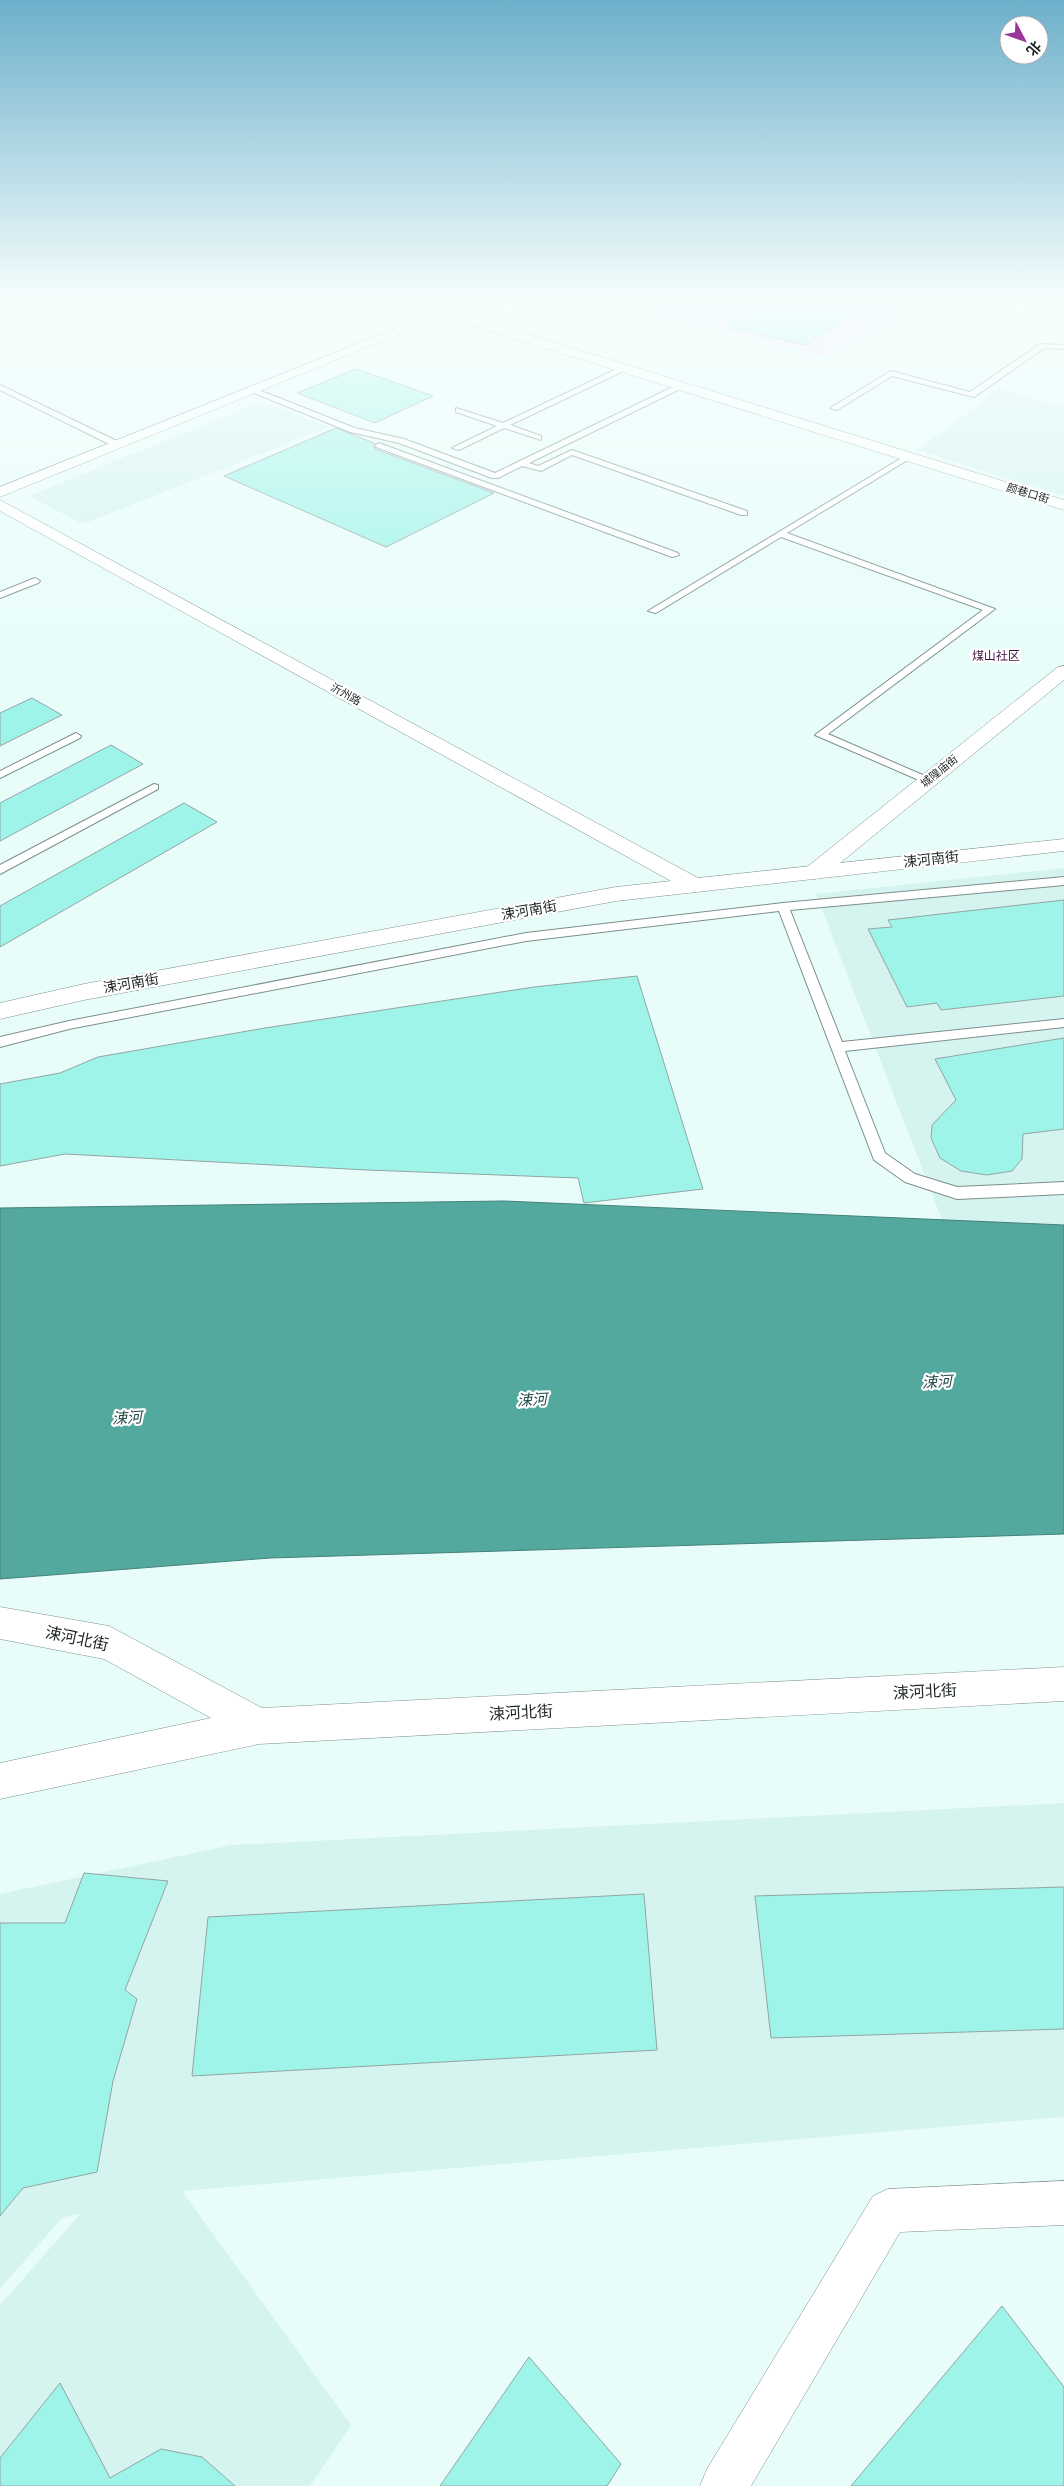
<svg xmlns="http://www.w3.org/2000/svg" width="1064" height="2486" font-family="'PT Sans','Noto Sans SC',sans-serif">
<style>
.built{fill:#d6f4ef}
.green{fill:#fddcfd}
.water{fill:#54a99f;stroke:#44817a}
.building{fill:#9ff4e9;stroke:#92a5a2}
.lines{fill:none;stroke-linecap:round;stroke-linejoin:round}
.lane-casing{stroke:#7c8f8c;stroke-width:2}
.street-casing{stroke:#7c8f8c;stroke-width:1}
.secondary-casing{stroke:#7c8f8c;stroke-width:1}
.lane{fill:#fff;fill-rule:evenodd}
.street{fill:#fff;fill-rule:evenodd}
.secondary{fill:#fff;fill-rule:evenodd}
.labels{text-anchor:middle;stroke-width:4.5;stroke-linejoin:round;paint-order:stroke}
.far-street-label{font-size:11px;fill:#1e2524;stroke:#fff}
.far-neighbourhood-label{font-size:12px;fill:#431344;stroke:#fff}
.street-label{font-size:14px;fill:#1e2524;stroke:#fff}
.water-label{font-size:15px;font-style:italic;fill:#214944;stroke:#fff}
.near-street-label{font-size:16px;fill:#1e2524;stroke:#fff}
</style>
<rect width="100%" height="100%" fill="#e8fdfa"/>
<path class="built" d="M1000 389 1064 407V496L917 450Z
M261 402 329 427 83 524 29 496Z
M1064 868V1225L942 1220 816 894Z
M1064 1803V2117L182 2191 351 2425 310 2486H0V2305L81 2213 62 2218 0 2289V1894L232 1845Z"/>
<path class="green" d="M609 301H879L906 307 823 356Z"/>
<path class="water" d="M504 1201 1064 1225V1534L270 1558 0 1579V1208Z"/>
<path class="building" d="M767 301H871L805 345 725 326Z
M356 369 433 396 375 423 297 393Z
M336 428 374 443 375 449 494 493 386 547 224 476Z
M32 698 62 715 0 746V713Z
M111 745 143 764 0 841V803Z
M184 803 217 822 0 947V906Z
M1064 900V996L941 1010 937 1003 907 1007 868 929 892 927 888 920Z
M637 976 703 1189 584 1203 578 1178 367 1170 65 1154 0 1166V1084L60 1073 98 1057 265 1028 534 987Z
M1064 1038V1129L1023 1134 1022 1159 1012 1171 987 1175 961 1171 940 1158 931 1138 932 1125 956 1100 935 1059Z
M84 1873 168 1881 125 1990 137 1999 113 2081 97 2172 23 2188 0 2216V1923H65Z
M1064 1887V2029L771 2038 755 1896Z
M644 1894 657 2050 192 2076 208 1917Z
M1002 2306 1064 2387V2486H851Z
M529 2357 621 2464 607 2486H440Z
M60 2383 110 2478 161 2449 202 2457 235 2486H0V2458Z"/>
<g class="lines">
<g class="lane-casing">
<path id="lane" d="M1040 344 1064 345V349L1044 348 974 397 892 376 837 410 830 408 891 371 970 392Z
M623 366 630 368 510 425 541 436V440L504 428 459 450 452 448 497 426 456 412V408L503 423Z
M681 383 685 385 684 387 529 463 538 466 572 450 747 511V515H741L572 455 541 471 522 466 498 478H492L399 443 350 432 249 391 256 389 355 428 404 439 495 473Z
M0 385 121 443 122 445 115 447 0 390Z
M379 443 678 553 679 555 672 557 376 447 375 445Z
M908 454H911V458L787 533 995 609 828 734 932 779 933 781 928 784 815 735 983 610 781 537 656 613 648 611Z
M35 578 40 581 38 583 0 598V592Z
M76 733 81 736 80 738 0 778V771Z
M154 784 158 785V789L0 874V865Z
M1064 877V885L790 910 842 1042 1064 1019V1027L845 1051 885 1153 915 1174 957 1187 1064 1182V1194L957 1199 905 1182 874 1160 779 911 526 941 69 1029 0 1047V1037L69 1021 526 933 783 903Z"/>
</g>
<g class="street-casing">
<path id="street" d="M402 301H420L1064 500V510L404 304Z
M1064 666V680L823 877 815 879 807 877 804 872 807 867 1058 667Z
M1064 2181V2225L900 2232 751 2486H700L707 2469 873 2196 888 2189Z"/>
</g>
<g class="secondary-casing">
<path id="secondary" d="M464 301H480L0 497V487Z
M0 500 698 878 1064 839V851L616 901 84 1000 0 1019V1003L84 984 616 887 671 881 0 511Z
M0 1607 109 1626 262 1708 1064 1667V1701L259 1744 0 1799V1763L211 1718 104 1659 0 1639Z"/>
</g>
<use href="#lane" class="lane"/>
<use href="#street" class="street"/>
<use href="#secondary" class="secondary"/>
</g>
<linearGradient id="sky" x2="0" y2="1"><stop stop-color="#6db0cb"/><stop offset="0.46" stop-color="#f5fefd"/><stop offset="1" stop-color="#f5fefd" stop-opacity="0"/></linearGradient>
<rect width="1064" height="649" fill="url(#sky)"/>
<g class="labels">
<g class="far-street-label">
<text transform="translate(1028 493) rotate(17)" y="4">颜巷口街</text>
<text transform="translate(346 694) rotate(29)" y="4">沂州路</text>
<text transform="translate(939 771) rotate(-39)" y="4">城隍庙街</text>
</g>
<g class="far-neighbourhood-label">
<text x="996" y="660">煤山社区</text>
</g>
<g class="street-label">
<text transform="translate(931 859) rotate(-6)" y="5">涑河南街</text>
<text transform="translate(529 910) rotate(-10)" y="5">涑河南街</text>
<text transform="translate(131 983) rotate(-10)" y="5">涑河南街</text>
</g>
<g class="water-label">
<text transform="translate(937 1382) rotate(-3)" y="5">涑河</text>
<text transform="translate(532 1400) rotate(-3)" y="5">涑河</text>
<text transform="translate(127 1418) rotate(-3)" y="5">涑河</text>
</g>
<g class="near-street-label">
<text transform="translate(77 1638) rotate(12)" y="6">涑河北街</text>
<text transform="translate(925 1691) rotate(-3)" y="6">涑河北街</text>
<text transform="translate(521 1712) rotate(-3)" y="6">涑河北街</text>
</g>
</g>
<g transform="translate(1024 40) rotate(131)"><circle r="24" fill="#ffffff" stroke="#a5a8a7"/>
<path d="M0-4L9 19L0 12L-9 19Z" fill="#99369c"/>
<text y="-8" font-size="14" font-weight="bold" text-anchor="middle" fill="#1e2524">北</text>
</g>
</svg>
